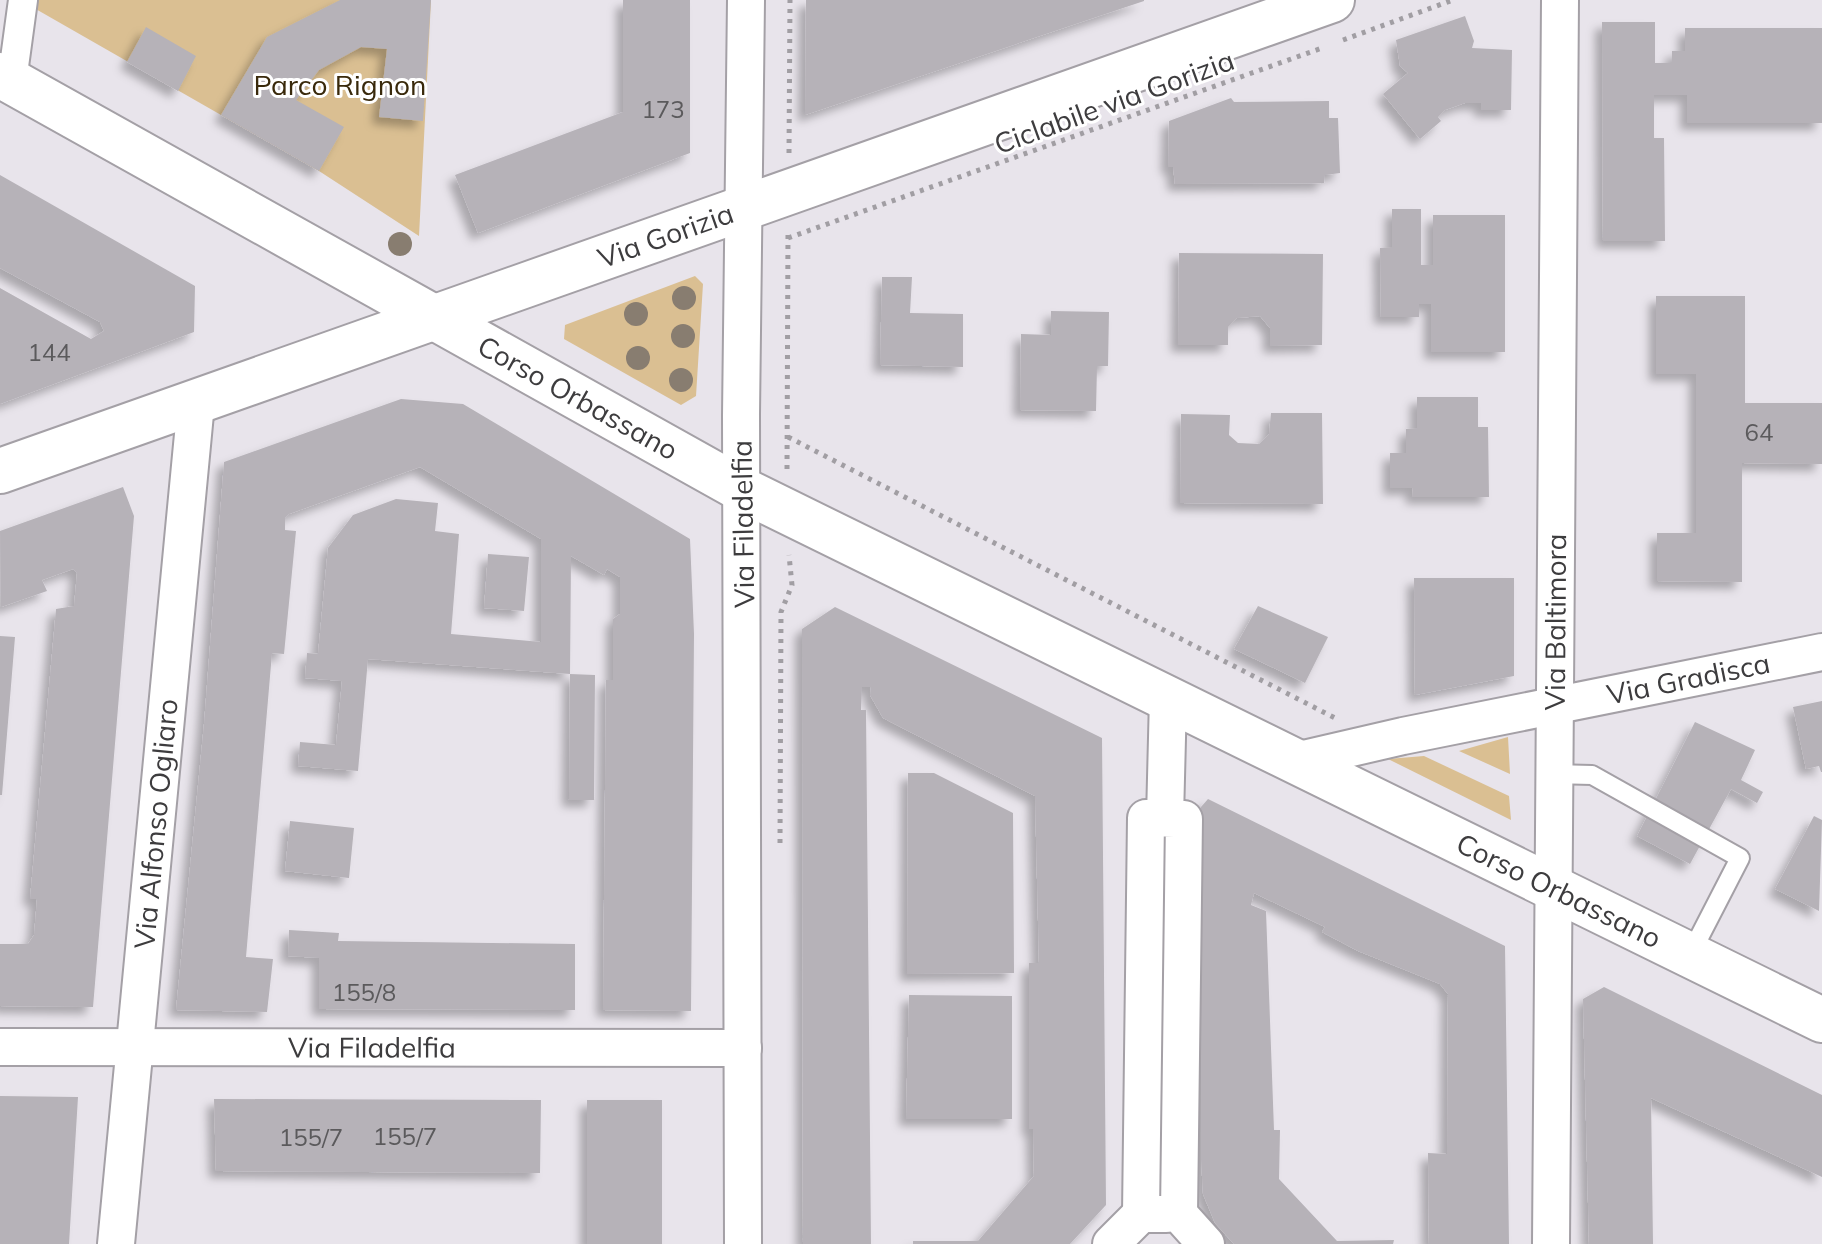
<svg xmlns="http://www.w3.org/2000/svg" width="1822" height="1244" font-family="Mulish,sans-serif">
<style>
.green{fill:#dabf92}
.building{fill:#b6b2b8;filter:url(#shadow)}
.lines{fill:none;stroke-linecap:round;stroke-linejoin:round}
.service-casing{stroke:#a4a0a6;stroke-width:22}
.pedestrian-casing{stroke:#a4a0a6;stroke-width:32}
.minor-casing{stroke:#a4a0a6;stroke-width:40}
.tertiary-casing{stroke:#a4a0a6;stroke-width:48}
.secondary-casing{stroke:#a4a0a6;stroke-width:48}
.path{stroke:#a19ea3;stroke-width:5;stroke-dasharray:4 6;stroke-linecap:butt}
.service{stroke:#fff;stroke-width:18}
.pedestrian{stroke:#fff;stroke-width:28}
.minor{stroke:#fff;stroke-width:36}
.tertiary{stroke:#fff;stroke-width:44}
.secondary{stroke:#fff;stroke-width:44}
.tree{fill:#887d70}
.labels{text-anchor:middle;stroke-width:6;stroke-linejoin:round;paint-order:stroke}
.number-label{font-size:24px;fill:#5b5a5c}
.park-label{font-size:28px;fill:#39290b;stroke:#fff}
.street-label{font-size:28px;fill:#3d3c3e;stroke:#fff}
</style>
<defs>
<filter id="shadow"><feDropShadow dx="-7" dy="7" stdDeviation="4" flood-color="#0004"/></filter>
</defs>
<rect width="100%" height="100%" fill="#e8e4eb"/>
<path class="green" d="M20 0H431L419 236 319 171Z
M695 276 703 284 696 396 681 405 564 339 565 325Z
M1508 737 1510 774 1459 751Z
M1424 756 1509 796 1511 820 1388 759Z"/>
<path class="building" d="M340 0H431L423 121 379 117 387 49 361 47 319 70 296 100 344 127 319 171 221 115 267 37Z
M623 0H690V153L478 233 455 175 623 112Z
M806 0H1144V1L805 115Z
M1465 16 1474 41 1472 48 1512 50 1511 110H1481V103H1465L1445 110 1438 117 1441 121 1420 139 1383 94 1408 73 1400 66 1396 40Z
M1602 22H1655V63H1672V51H1685V28H1822V123H1687V95H1654V138H1664L1665 241H1603Z
M146 27 196 56 178 91 127 62Z
M1231 98 1234 102 1329 101V118H1338L1340 173 1325 175 1324 183 1175 184 1173 167H1168L1169 121Z
M0 175 195 286 194 332 0 404V288L91 339 104 331 100 322 0 268Z
M1392 209H1421V265H1433V215H1505V352H1431V304H1419V317H1381L1380 248 1392 247Z
M1179 253 1323 254 1322 345 1270 346V328L1260 316 1237 318 1228 327V345H1178Z
M882 277H912L910 313 963 314V367L880 365Z
M1656 296H1745V403H1822V464L1742 463V582L1657 581V533H1696V374H1656Z
M1051 311 1109 312 1108 366H1097L1096 411 1020 410 1021 334 1051 335Z
M1417 397H1478V427H1488L1489 497H1412L1413 488H1390V453H1406V429L1417 428Z
M401 399 463 404 690 539 694 634 691 1011 603 1010 606 680H613V619L620 614V577L607 569 604 575 571 556 570 674 368 659 358 771 298 766 300 742 336 745 342 681 305 678 307 653 318 654 328 548 353 515 396 499 438 503 435 531 459 534 451 634 541 642V539L420 467 289 514 285 518V530L296 531 284 654 272 653 246 957 273 959 267 1012 176 1010 204 724 224 462Z
M1271 413H1322L1323 504 1180 503 1181 414 1230 415 1229 435 1238 443 1259 444 1269 434Z
M123 487 134 516 93 1007 0 1006V944H28L34 935 37 899H30L56 609 74 606 77 573 73 569 42 580 47 591 1 607 0 531Z
M488 554 529 557 524 611 484 608Z
M1414 578H1514V676L1415 695Z
M1258 606 1328 637 1305 683 1234 649Z
M835 607 1102 738 1106 1205 1070 1244H913V1241H978L1034 1176 1033 1129H1029V963H1039L1035 796 883 718 870 695 871 687H862L861 710H866L871 1244H803L802 629Z
M0 636 15 637 2 795H0Z
M570 674 595 675 594 800H569Z
M1822 701V772H1821L1819 766 1806 769 1793 707Z
M1695 722 1755 750 1741 780 1763 792 1757 803 1731 789 1690 864 1637 836Z
M908 773H934L1013 813 1014 973 907 974Z
M1208 799 1505 946 1509 1244H1429L1428 1153 1447 1154 1448 994 1440 984 1358 951 1322 932 1325 927 1254 893 1251 905 1266 911 1274 1130H1280L1279 1179 1337 1241 1394 1240 1393 1244H1234L1215 1223 1203 1194 1201 1159V807Z
M1814 816 1822 820 1819 911 1775 889Z
M290 821 354 828 349 878 285 871Z
M289 930 339 933 338 941 575 944V1010L319 1009V958L288 956Z
M1604 987 1822 1095V1177L1651 1098 1653 1244H1589L1583 999Z
M909 995 1012 996V1119H906Z
M0 1096 78 1097 69 1244H0Z
M214 1099 541 1100 540 1173 216 1171Z
M587 1100H662V1244H587Z"/>
<g class="lines">
<g class="service-casing">
<path id="service" d="M1552 774 1592 775 1740 858 1690 955"/>
</g>
<g class="pedestrian-casing">
<path id="pedestrian" d="M12 81 23 0"/>
</g>
<g class="minor-casing">
<g id="minor">
<path id="s1" d="M1295 761 1403 736 1822 652"/>
<path d="M1165 818 1168 698"/>
<path id="s2" d="M0 1047 743 1048"/>
<path d="M1141 1214 1146 818 1184 819 1179 1214 1206 1244"/>
<path id="s3" d="M116 1244 196 403"/>
<path d="M743 1244 741 415 746 0"/>
<path d="M1111 1244 1141 1214H1166"/>
<path id="s4" d="M1551 1244 1560 0"/>
</g>
</g>
<g class="tertiary-casing">
<g id="tertiary">
<path id="s5" d="M0 471 1332 0"/>
</g>
</g>
<g class="secondary-casing">
<g id="secondary">
<path id="s6" d="M0 75 743 490 1822 1020"/>
</g>
</g>
<path class="path" d="M1343 40 1453 0
M789 153 790 0
M788 238 1322 48
M788 437 1335 718
M787 469 788 231
M780 843 781 612 792 585 789 555"/>
<use href="#service" class="service"/>
<use href="#pedestrian" class="pedestrian"/>
<use href="#minor" class="minor"/>
<use href="#tertiary" class="tertiary"/>
<use href="#secondary" class="secondary"/>
</g>
<g class="tree">
<circle cx="400" cy="244" r="12"/>
<circle cx="684" cy="298" r="12"/>
<circle cx="636" cy="314" r="12"/>
<circle cx="683" cy="336" r="12"/>
<circle cx="638" cy="358" r="12"/>
<circle cx="681" cy="380" r="12"/>
</g>
<g class="labels">
<g class="number-label">
<text x="663" y="118">173</text>
<text x="49" y="361">144</text>
<text x="1759" y="441">64</text>
<text x="364" y="1001">155/8</text>
<text x="405" y="1145">155/7</text>
<text x="311" y="1146">155/7</text>
</g>
<g class="park-label">
<text x="340" y="95">Parco Rignon</text>
</g>
<g class="street-label">
<text transform="translate(1114 102) rotate(-20)" y="10">Ciclabile via Gorizia</text>
<text dy="10" stroke="none"><textPath href="#s5" startOffset="706">Via Gorizia</textPath></text>
<text dy="10" stroke="none"><textPath href="#s6" startOffset="662">Corso Orbassano</textPath></text>
<text transform="translate(743 524) rotate(-91)" y="10">Via Filadelfia</text>
<text dy="10" stroke="none"><textPath href="#s4" startOffset="622">Via Baltimora</textPath></text>
<text dy="10" stroke="none"><textPath href="#s1" startOffset="402">Via Gradisca</textPath></text>
<text dy="10" stroke="none"><textPath href="#s3" startOffset="422">Via Alfonso Ogliaro</textPath></text>
<text dy="10" stroke="none"><textPath href="#s6" startOffset="1760">Corso Orbassano</textPath></text>
<text dy="10" stroke="none"><textPath href="#s2" startOffset="372">Via Filadelfia</textPath></text>
</g>
</g>
</svg>
